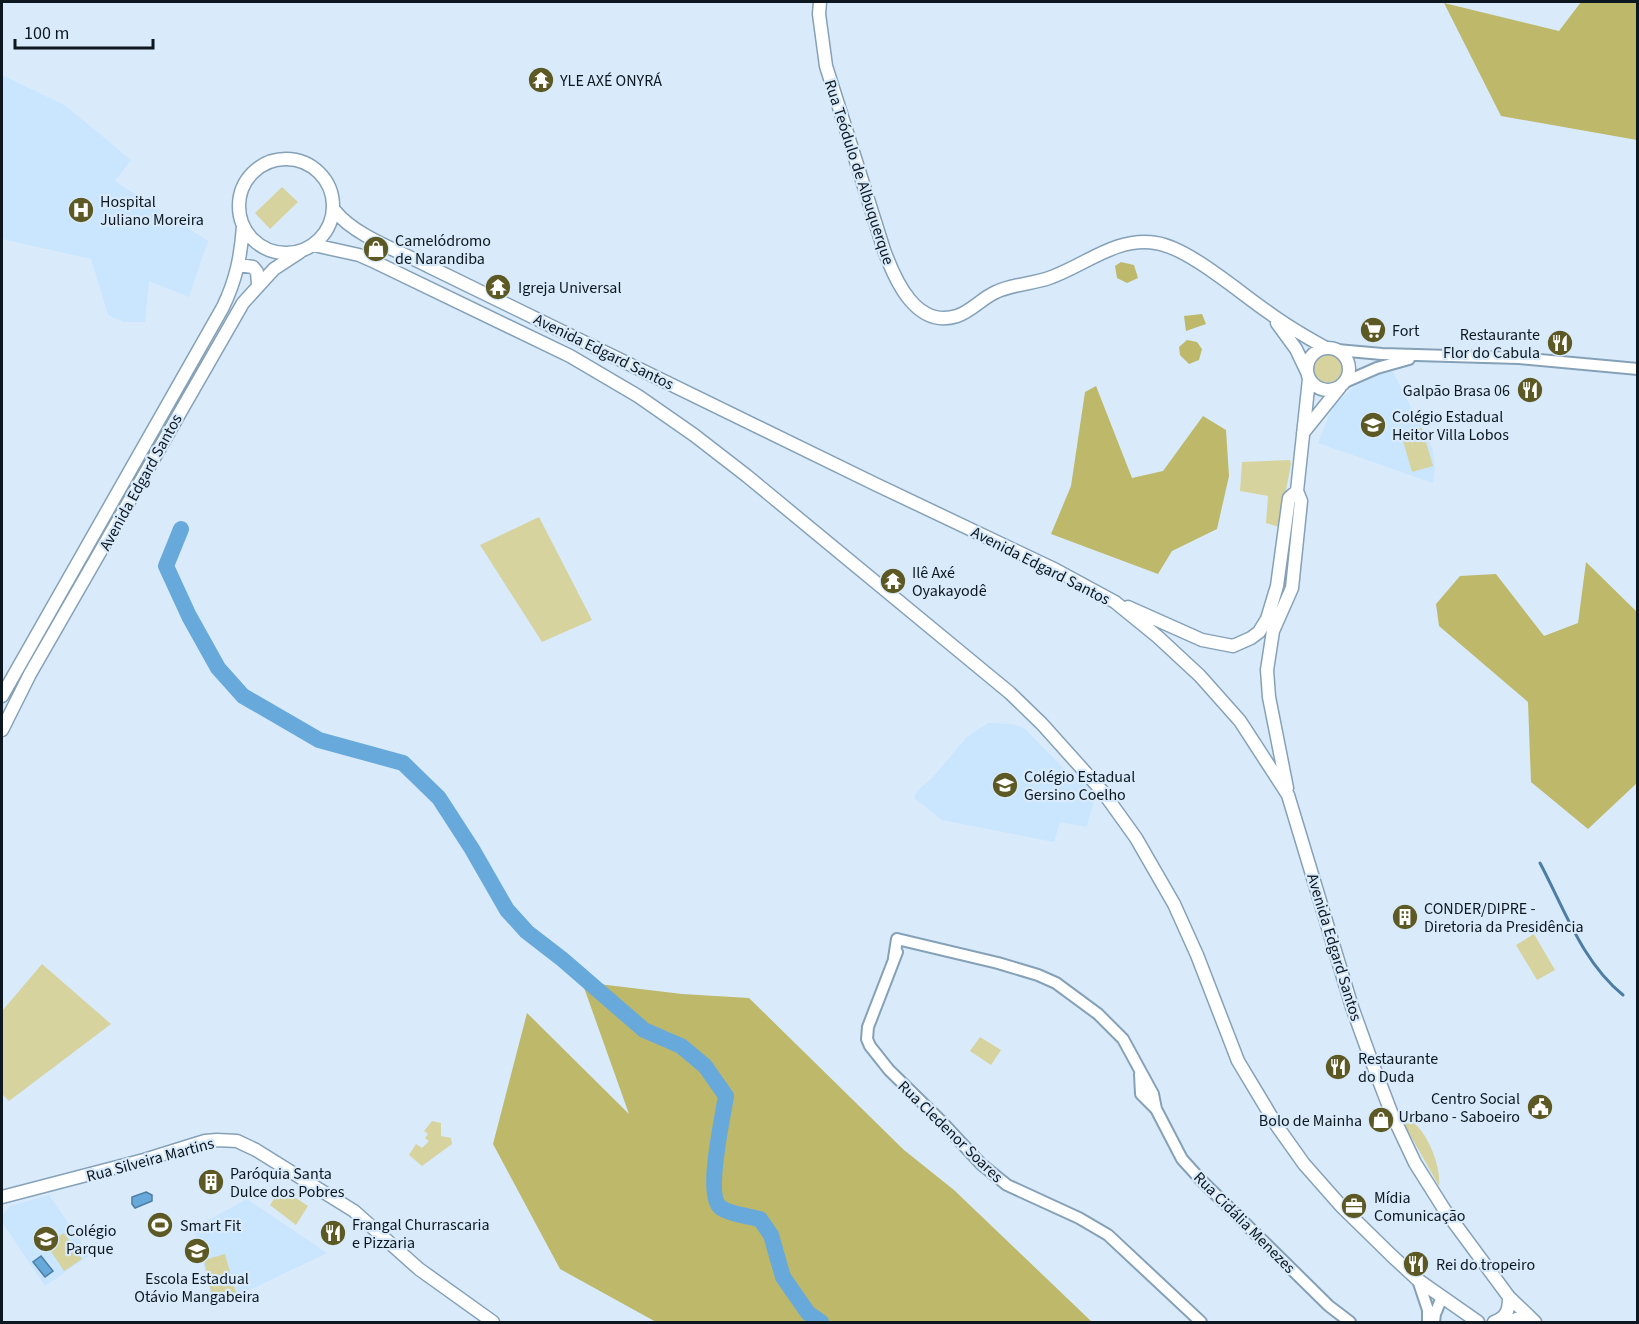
<svg xmlns="http://www.w3.org/2000/svg" width="1639" height="1324" font-family="'Source Sans 3',sans-serif">
<style>
.built{fill:#c9e6fe}
.green{fill:#d6d39e}
.forest{fill:#bdb86a}
.water{fill:#68a9dc;stroke:#4c7da3;stroke-width:1.5}
.lines{fill:none;stroke-linecap:round;stroke-linejoin:round}
.stream{stroke:#4c7da3;stroke-width:3}
.river{stroke:#68a9dc;stroke-width:16}
.tertiary-casing{stroke:#85a1b8;stroke-width:14}
.secondary-casing{stroke:#85a1b8;stroke-width:15}
.tertiary{stroke:#fff;stroke-width:10}
.secondary{stroke:#fff;stroke-width:12}
.labels{text-anchor:middle;stroke-width:4.5;stroke-linejoin:round;paint-order:stroke}
.poi-label{font-size:16px;fill:#0c171f;stroke:#d9ebfa;text-anchor:start}
.street-label{font-size:16px;fill:#0c171f;stroke:#d9ebfa}
</style>
<rect width="100%" height="100%" fill="#d9ebfa"/>
<path class="built" d="M2 75 66 106 131 160 115 181 208 241 189 297 149 281 145 322H124L108 315 91 259 2 239Z
M1393 372 1433 450 1435 468 1433 483 1318 443 1333 406 1354 387 1381 374Z
M988 723 1012 724 1024 728 1067 772 1096 792 1087 827 1060 822 1054 842 942 820 914 798 917 791 932 778 967 737Z
M49 1195 90 1255 45 1286 2 1222V1216L10 1206Z
M247 1199 327 1253 214 1307 194 1228Z"/>
<path class="green" d="M282 187 298 202 270 229 255 213Z
M1312 368a15 15 0 1 1 30 0a15 15 0 1 1-30 0Z
M1422 428 1433 466 1412 472 1401 434Z
M1290 460 1291 464 1279 527 1266 523 1268 496 1240 491 1242 462Z
M539 517 592 620 542 642 480 545Z
M1534 934 1555 970 1537 980 1516 945Z
M42 964 111 1024 9 1101 2 1094V1011Z
M980 1037 1001 1050 991 1065 970 1051Z
M1400 1117C1423 1117 1442 1166 1439 1186Z
M432 1121 441 1123V1136L451 1138 452 1144 422 1166 409 1155 416 1144 422 1148 429 1141 425 1138 428 1134 424 1131Z
M281 1188 308 1206 296 1225 270 1205Z
M64 1233 82 1259 64 1271 46 1244Z
M225 1254 236 1293 213 1301 204 1260Z"/>
<path class="forest" d="M1581 2H1637V140L1501 116 1444 3 1559 31Z
M1121 262 1134 265 1138 278 1127 283 1117 278 1115 266Z
M1202 314 1206 324 1186 331 1184 316Z
M1187 340 1197 342 1202 349 1199 360 1189 364 1180 355 1179 347Z
M1096 386 1132 478 1163 471 1203 416 1226 430 1229 476 1217 529 1172 551 1158 574 1051 534 1071 486 1085 392Z
M1586 562 1638 613 1637 783 1588 829 1531 782 1528 702 1439 626 1436 604 1460 576 1496 574 1544 636 1578 623Z
M582 982 682 994 749 998 904 1150 954 1190 1092 1322H656L560 1269 493 1144 527 1013 629 1114Z"/>
<path class="water" d="M146 1192 152 1195V1201L135 1208 132 1204V1197Z
M41 1256 53 1271 45 1277 33 1262Z"/>
<g class="lines">
<path class="stream" d="M1540 863C1564 908 1582 962 1623 995"/>
<path class="river" d="M181 529 166 566 189 616 218 668 243 696 319 740 403 763 439 798 472 849 507 910 527 932 562 959 644 1030 681 1046 705 1066 726 1096C723 1117 705 1194 720 1207 726 1213 751 1217 760 1219L771 1235 783 1277 808 1313 821 1322"/>
<g class="tertiary-casing">
<path id="tertiary" d="M1337 350 1382 354 1519 358 1638 369
M1345 382 1377 368 1409 359
M897 952 868 1027 867 1039 870 1046 889 1070 941 1121 981 1164 1007 1185 1079 1218 1108 1235 1201 1322
M894 958 897 939 998 963 1038 975 1056 983 1098 1014 1123 1039 1153 1094 1156 1109 1182 1159 1201 1180 1329 1306 1350 1322
M1140 1074 1141 1094 1156 1109
M1418 1280 1428 1310V1322
M1434 1322 1435 1314 1442 1297"/>
</g>
<g class="secondary-casing">
<path id="secondary" d="M820 2 819 14 826 66 884 250C895 280 916 329 957 316 972 311 982 298 996 292 1013 284 1032 284 1049 278 1084 266 1117 236 1156 243 1189 248 1240 293 1268 312 1287 326 1306 337 1326 348
M239 206a47 47 0 1 1 94 0a47 47 0 1 1-94 0Z
M335 211C355 236 399 251 428 266L875 484 1056 570 1115 602 1158 637 1200 676 1240 721 1288 795 1352 1007 1370 1057 1391 1112 1415 1163 1444 1209 1509 1297 1535 1322
M314 245 359 255 375 262 570 356 638 396 694 435 747 476 1010 693 1042 724 1103 792 1136 838 1174 904 1197 955 1238 1061 1277 1126 1304 1164 1342 1207 1391 1255 1418 1280 1478 1322
M239 265 253 267 257 272 258 284
M1277 323 1296 349 1307 372
M1307 369a21 21 0 1 1 42 0a21 21 0 1 1-42 0Z
M1303 433 1340 387
M1128 607 1202 640 1233 646 1251 638 1259 632 1267 619 1277 586 1289 498 1297 491
M2 696 223 307C236 280 241 256 243 226
M2 730 30 674 243 303 274 269 300 252
M1287 788 1269 697 1267 670 1273 631 1292 588 1301 501 1297 491 1309 379
M2 1197 144 1160 205 1141 217 1140 237 1141 256 1150 354 1211 419 1269 493 1322
M1494 1322C1507 1317 1509 1310 1509 1297
M1508 1322 1528 1315"/>
</g>
<use href="#tertiary" class="tertiary"/>
<use href="#secondary" class="secondary"/>
</g>
<defs>
<g id="temple-disc" transform="scale(1.35)"><circle r="9.5" fill="#5c5925" stroke="#d9ebfa"/><path d="M0-6L5-2H3V0L6.5 2.5H4V6H1.5V3h-3V6H-4V2.5H-6.5L-3 0V-2H-5Z" fill="#fff"/></g>
<g id="hospital-disc" transform="scale(1.35)"><circle r="9.5" fill="#5c5925" stroke="#d9ebfa"/><path d="M-5-5h3v3.5h4V-5h3V5h-3V1.5h-4V5h-3Z" fill="#fff"/></g>
<g id="shop-disc" transform="scale(1.35)"><circle r="9.5" fill="#5c5925" stroke="#d9ebfa"/><path d="M-5-2.5h2.3a2.7 3.5 0 0 1 5.4 0H5L5.5 6h-11ZM-1.5-2.5h3a1.5 2.3 0 0 0-3 0Z" fill="#fff"/></g>
<g id="supermarket-disc" transform="scale(1.35)"><circle r="9.5" fill="#5c5925" stroke="#d9ebfa"/><path d="M-6-5.5h2.5l.6 2H6L4.5 2H-2.5L-4.4-4H-6ZM-1.5 3.2a1.3 1.3 0 1 0 .1 0ZM3 3.2a1.3 1.3 0 1 0 .1 0Z" fill="#fff"/></g>
<g id="restaurant-disc" transform="scale(1.35)"><circle r="9.5" fill="#5c5925" stroke="#d9ebfa"/><path d="M-5-6h1v4h1v-4h1v4h1v-4h1v5L-1.5 .5V6h-2V.5L-5-1ZM5-6V6H3V1.5H1.5Q1.5-4 5-6Z" fill="#fff"/></g>
<g id="school-disc" transform="scale(1.35)"><circle r="9.5" fill="#5c5925" stroke="#d9ebfa"/><path d="M0-5L7-2L0 1L-7-2ZM-4 1L0 2.5L4 1V4Q0 6-4 4Z" fill="#fff"/></g>
<g id="building-disc" transform="scale(1.35)"><circle r="9.5" fill="#5c5925" stroke="#d9ebfa"/><path d="M-4-6H4V6H1V3H-1V6H-4ZM-2.5-4.3h1.7v1.8h-1.7ZM.8-4.3h1.7v1.8H.8ZM-2.5-1h1.7V.8h-1.7ZM.8-1h1.7V.8H.8Z" fill="#fff"/></g>
<g id="civic-disc" transform="scale(1.35)"><circle r="9.5" fill="#5c5925" stroke="#d9ebfa"/><path d="M-.6-6.5H3V-4.5H.6V-3L4-1V1h2V6H-6V1h2V-1L-.6-3ZM-1.2 2.5V6h2.4V2.5Z" fill="#fff"/></g>
<g id="office-disc" transform="scale(1.35)"><circle r="9.5" fill="#5c5925" stroke="#d9ebfa"/><path d="M-6-3h4V-5.5h4V-3h4V5H-6ZM-1-4.5V-3h2v-1.5ZM-6 0V1H6V0Z" fill="#fff"/></g>
<g id="stadium-disc" transform="scale(1.35)"><circle r="9.5" fill="#5c5925" stroke="#d9ebfa"/><path d="M0-5a6.5 5 0 1 0 0 10a6.5 5 0 1 0 0-10ZM-3.5-1.8h7v3.6h-7Z" fill="#fff"/></g>
</defs>
<g fill-rule="evenodd">
<use href="#temple-disc" x="541" y="80"/>
<use href="#hospital-disc" x="81" y="210"/>
<use href="#shop-disc" x="376" y="249"/>
<use href="#temple-disc" x="498" y="287"/>
<use href="#supermarket-disc" x="1373" y="330"/>
<use href="#restaurant-disc" x="1560" y="343"/>
<use href="#restaurant-disc" x="1530" y="390"/>
<use href="#school-disc" x="1373" y="425"/>
<use href="#temple-disc" x="893" y="581"/>
<use href="#school-disc" x="1005" y="785"/>
<use href="#building-disc" x="1405" y="917"/>
<use href="#restaurant-disc" x="1338" y="1067"/>
<use href="#civic-disc" x="1540" y="1107"/>
<use href="#shop-disc" x="1381" y="1120"/>
<use href="#building-disc" x="211" y="1182"/>
<use href="#office-disc" x="1354" y="1206"/>
<use href="#stadium-disc" x="160" y="1225"/>
<use href="#restaurant-disc" x="333" y="1233"/>
<use href="#school-disc" x="46" y="1239"/>
<use href="#school-disc" x="197" y="1251"/>
<use href="#restaurant-disc" x="1416" y="1264"/>
</g>
<g class="labels">
<g class="poi-label">
<text x="560" y="86">YLE AXÉ ONYRÁ</text>
<text x="100" y="207">Hospital<tspan x="100" dy="18">Juliano Moreira</tspan></text>
<text x="395" y="246">Camelódromo<tspan x="395" dy="18">de Narandiba</tspan></text>
<text x="518" y="293">Igreja Universal</text>
<text x="1392" y="336">Fort</text>
<text x="1540" y="340" text-anchor="end">Restaurante<tspan x="1540" dy="18">Flor do Cabula</tspan></text>
<text x="1510" y="396" text-anchor="end">Galpão Brasa 06</text>
<text x="1392" y="422">Colégio Estadual<tspan x="1392" dy="18">Heitor Villa Lobos</tspan></text>
<text x="912" y="578">Ilê Axé<tspan x="912" dy="18">Oyakayodê</tspan></text>
<text x="1024" y="782">Colégio Estadual<tspan x="1024" dy="18">Gersino Coelho</tspan></text>
<text x="1424" y="914">CONDER/DIPRE -<tspan x="1424" dy="18">Diretoria da Presidência</tspan></text>
<text x="1358" y="1064">Restaurante<tspan x="1358" dy="18">do Duda</tspan></text>
<text x="1520" y="1104" text-anchor="end">Centro Social<tspan x="1520" dy="18">Urbano - Saboeiro</tspan></text>
<text x="1362" y="1126" text-anchor="end">Bolo de Mainha</text>
<text x="230" y="1179">Paróquia Santa<tspan x="230" dy="18">Dulce dos Pobres</tspan></text>
<text x="1374" y="1203">Mídia<tspan x="1374" dy="18">Comunicação</tspan></text>
<text x="352" y="1230">Frangal Churrascaria<tspan x="352" dy="18">e Pizzaria</tspan></text>
<text x="180" y="1231">Smart Fit</text>
<text x="66" y="1236">Colégio<tspan x="66" dy="18">Parque</tspan></text>
<text x="1436" y="1270">Rei do tropeiro</text>
<text x="197" y="1284" text-anchor="middle">Escola Estadual<tspan x="197" dy="18">Otávio Mangabeira</tspan></text>
</g>
<g class="street-label">
<text transform="translate(860 172) rotate(72)" y="6">Rua Teódulo de Albuquerque</text>
<text transform="translate(604 351) rotate(26)" y="6">Avenida Edgard Santos</text>
<text transform="translate(140 482) rotate(-61)" y="6">Avenida Edgard Santos</text>
<text transform="translate(1041 565) rotate(27)" y="6">Avenida Edgard Santos</text>
<text transform="translate(1335 947) rotate(73)" y="6">Avenida Edgard Santos</text>
<text transform="translate(951 1131) rotate(44)" y="6">Rua Cledenor Soares</text>
<text transform="translate(150 1159) rotate(-15)" y="6">Rua Silveira Martins</text>
<text transform="translate(1245 1222) rotate(45)" y="6">Rua Cidália Menezes</text>
</g>
</g>
<rect width="1639" height="1324" fill="none" stroke="#0c171f" stroke-width="6"/>
<path d="M15 39v9h138v-9" fill="none" stroke="#0c171f" stroke-width="3"/>
<text x="24" y="39" font-size="18" fill="#0c171f" stroke="#d9ebfa" stroke-width="4.5" paint-order="stroke">100 m</text>
</svg>
